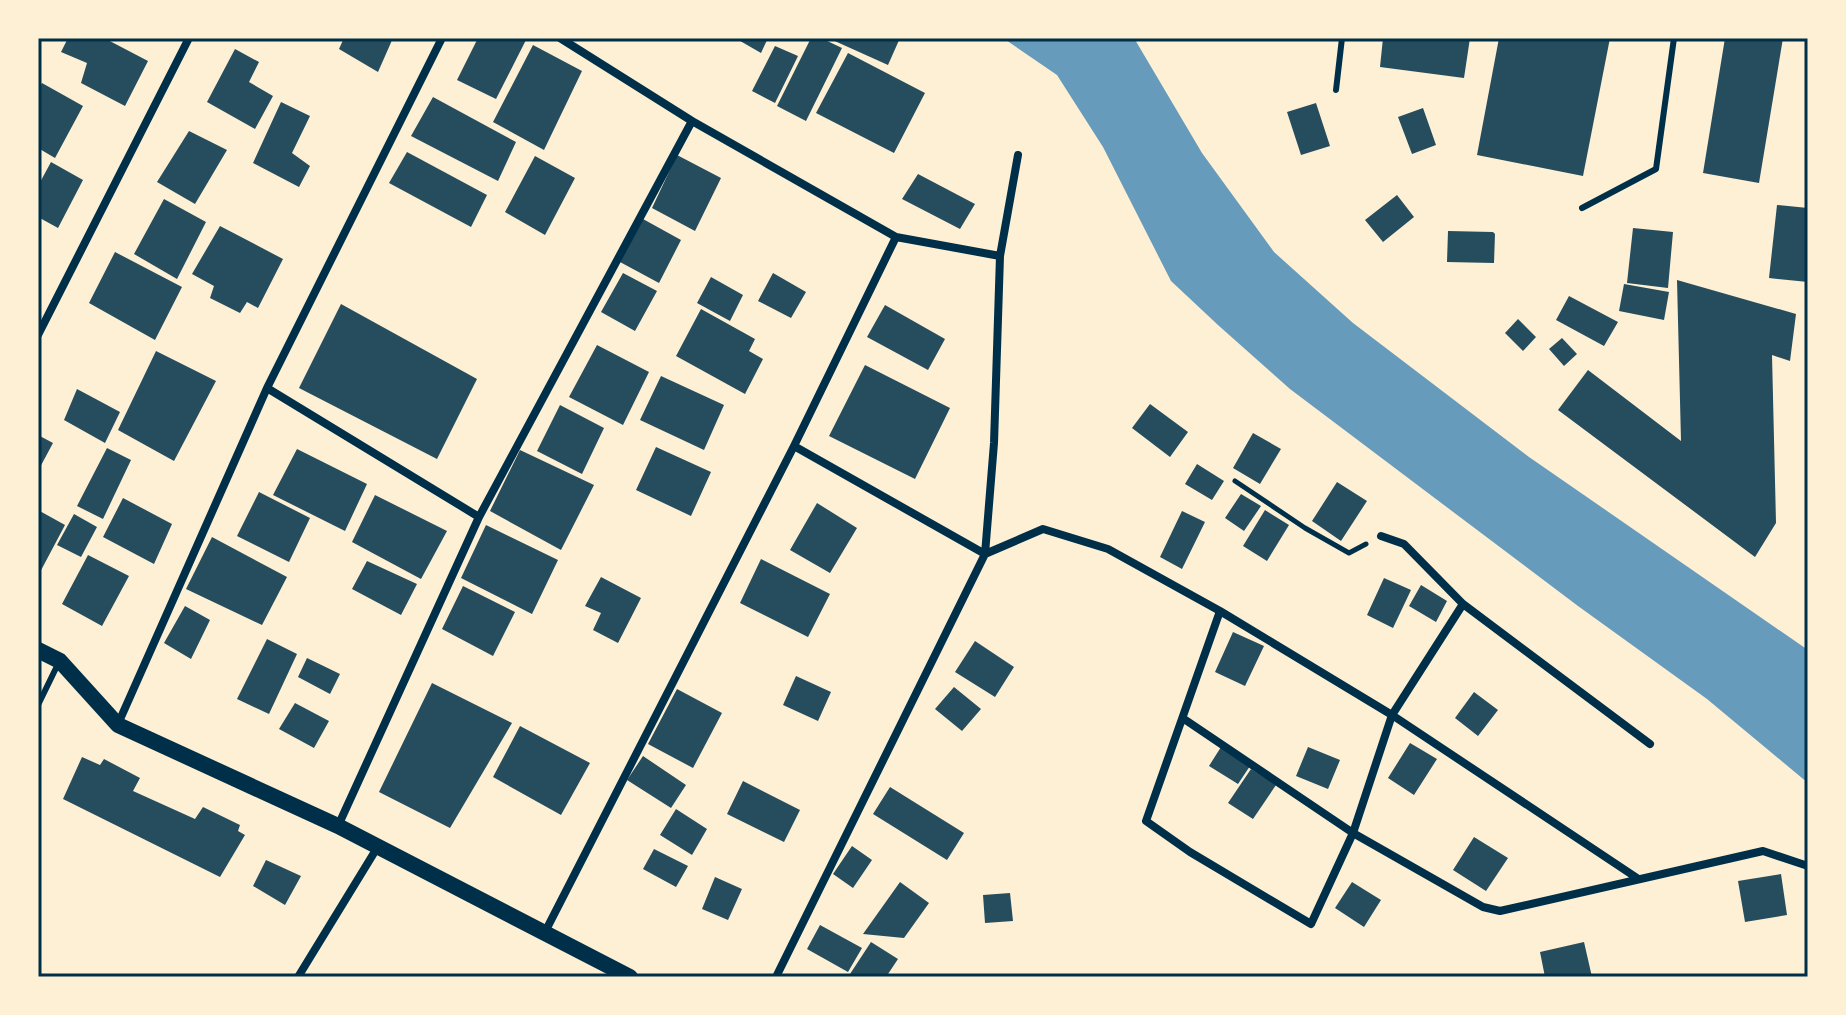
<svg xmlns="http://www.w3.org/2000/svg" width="1846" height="1015" font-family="Overpass,sans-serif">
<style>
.water{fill:#669bbc}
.building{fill:#264d5e}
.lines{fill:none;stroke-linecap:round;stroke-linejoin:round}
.path{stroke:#003049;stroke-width:5}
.service{stroke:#003049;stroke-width:6}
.minor{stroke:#003049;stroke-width:8}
.secondary{stroke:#003049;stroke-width:16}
.neatline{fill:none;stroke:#003049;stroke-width:3}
</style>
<rect width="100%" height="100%" fill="#fdf0d5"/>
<path class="water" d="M1003 38H1134L1202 153 1274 252 1353 323 1529 457 1808 650V783L1707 699 1578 606 1290 389 1218 325 1171 281 1103 147 1057 75Z"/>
<path class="building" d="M68 38H104L148 61 125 106 81 83 87 63 61 52Z
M344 38H393L378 72 339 49Z
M478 38H527L496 99 457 80Z
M735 38H768L761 53Z
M811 38H821L842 48 806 121 777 106Z
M828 38H900L888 65Z
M1383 38H1470L1464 78 1380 67Z
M1499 38H1610L1583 176 1477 155Z
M1725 38H1783L1759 183 1703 173Z
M533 45 582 71 544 150 493 122Z
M775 46 798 56 775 103 752 91Z
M235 49 259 62 249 82 273 96 255 129 207 102Z
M848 53 925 93 894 153 816 113Z
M42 83 83 106 55 158 38 148V90Z
M433 97 516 142 498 181 411 136Z
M281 102 310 116 292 153 310 166 299 187 253 163Z
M1316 103 1330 146 1301 155 1287 112Z
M1423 108 1436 145 1412 154 1398 117Z
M189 131 227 150 195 204 157 182Z
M407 152 487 195 471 227 389 183Z
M677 155 721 178 695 231 652 208Z
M535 156 575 178 545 235 505 212Z
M51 162 83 180 58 228 38 217V186Z
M918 174 975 204 960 229 902 199Z
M1397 195 1414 217 1383 242 1365 220Z
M164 199 206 222 177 279 134 254Z
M1777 205 1808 208V282L1769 278Z
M643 219 681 240 659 283 620 262Z
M220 226 283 259 258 308 247 302 240 313 210 298 214 286 192 274Z
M1633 228 1673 232 1668 288 1627 283Z
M1448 231 1493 232 1495 234 1494 263 1447 262Z
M115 252 182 287 155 340 89 303Z
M623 273 657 291 635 331 601 312Z
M773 273 806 292 791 318 758 301Z
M711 277 743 295 730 321 697 303Z
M1677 280 1796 314 1790 361 1772 355 1776 523 1755 557 1558 410 1588 370 1681 441Z
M1624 284 1669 292 1664 320 1619 311Z
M1569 296 1618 322 1604 346 1556 320Z
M341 304 477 379 437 459 299 388Z
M885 305 945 339 928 370 867 337Z
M701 309 755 339 749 351 763 359 745 394 676 356Z
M1518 319 1536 337 1523 351 1505 333Z
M1562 338 1577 354 1564 366 1549 349Z
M597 345 649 372 623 425 569 397Z
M156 351 216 381 174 461 118 430Z
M865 365 950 408 915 479 829 436Z
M661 376 724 405 704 450 640 420Z
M77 389 120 412 105 443 64 420Z
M1150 404 1188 432 1170 457 1132 428Z
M560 405 604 428 582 474 537 451Z
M1253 433 1281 449 1260 484 1233 468Z
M38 435 53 443 38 471Z
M656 447 711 472 691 516 636 490Z
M107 448 131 460 103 519 77 506Z
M297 449 367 484 345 531 273 495Z
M520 450 594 485 561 550 490 511Z
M1197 464 1224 481 1212 500 1185 484Z
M1337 482 1367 501 1341 541 1312 521Z
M259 492 310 518 289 562 237 536Z
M1241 494 1261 506 1244 531 1225 518Z
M375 495 447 531 421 579 352 542Z
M123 498 172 524 154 564 103 537Z
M817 503 857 528 830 573 790 550Z
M38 510 65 525 38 576Z
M1265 510 1289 525 1267 561 1243 546Z
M1182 511 1205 522 1182 569 1160 557Z
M74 514 97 527 81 557 57 545Z
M486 525 558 560 532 614 461 578Z
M212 537 287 577 262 625 186 589Z
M88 555 129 576 102 626 62 604Z
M761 559 830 594 808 637 740 603Z
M367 561 417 584 401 615 352 589Z
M601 577 641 598 618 643 593 630 601 613 585 606Z
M1384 578 1411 590 1393 628 1367 615Z
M1421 585 1447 601 1436 622 1409 606Z
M463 586 515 612 493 656 442 629Z
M185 606 210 620 191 659 164 643Z
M1233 632 1264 646 1245 686 1215 672Z
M267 639 297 654 269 714 237 699Z
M975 641 1014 667 995 697 955 672Z
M307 658 340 674 330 694 298 677Z
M796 676 831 692 818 721 783 705Z
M432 683 512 723 450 828 379 792Z
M954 687 981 709 962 731 935 709Z
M677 689 722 713 693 768 648 744Z
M1474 692 1498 710 1478 736 1455 718Z
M295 703 329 721 314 748 279 729Z
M520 726 590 763 561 815 493 777Z
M1410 743 1437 759 1414 795 1388 778Z
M1221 747 1250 766 1238 784 1209 766Z
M1308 747 1340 760 1328 789 1296 776Z
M643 756 686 785 671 808 627 780Z
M82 757 100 765 104 759 140 778 133 791 195 819 203 807 240 825 238 831 245 835 220 877 63 799Z
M1251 769 1276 785 1253 819 1228 803Z
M743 781 800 810 784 842 727 814Z
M890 787 964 833 947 860 873 814Z
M676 809 707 829 692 855 660 835Z
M1474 837 1508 858 1486 891 1453 870Z
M852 846 872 860 853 888 833 874Z
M654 849 688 866 676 887 643 869Z
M266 860 301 876 285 905 253 886Z
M1781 874 1787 915 1745 922 1738 881Z
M715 877 742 889 728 920 702 909Z
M900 882 929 903 904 938 863 934Z
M1352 882 1381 900 1364 927 1335 908Z
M1010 893 1013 921 985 923 983 895Z
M820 925 862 948 848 972 807 949Z
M871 942 898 959 886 977H855L850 974Z
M1584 942 1592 977H1545L1540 952Z"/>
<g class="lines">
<path class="path" d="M1235 481 1305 528 1349 553 1366 544"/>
<path class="service" d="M1336 90 1342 38
M1582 208 1656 169 1674 38
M38 705 58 664"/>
<path class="minor" d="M560 38 692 121 896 237 1000 256 994 443 985 554 776 977
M1000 256 1018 155
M38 335 189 38
M267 388 479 517
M794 446 985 554
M1381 536 1404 544 1463 604 1650 744
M985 554 1043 529 1108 549 1220 611 1392 715 1637 878
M1220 611 1146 821 1190 852 1311 924 1353 833 1392 715 1463 604
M1184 719 1353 833 1483 907 1500 911 1763 851 1808 866
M118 724 267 388 442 38
M338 826 479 517 692 121
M545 932 794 446 896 237
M298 977 377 848"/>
<path class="secondary" d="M38 650 60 661 118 725 338 826 630 977"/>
</g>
<rect width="1846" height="1015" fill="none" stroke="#fdf0d5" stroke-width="80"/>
<rect x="40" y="40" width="1766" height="935" class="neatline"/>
</svg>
